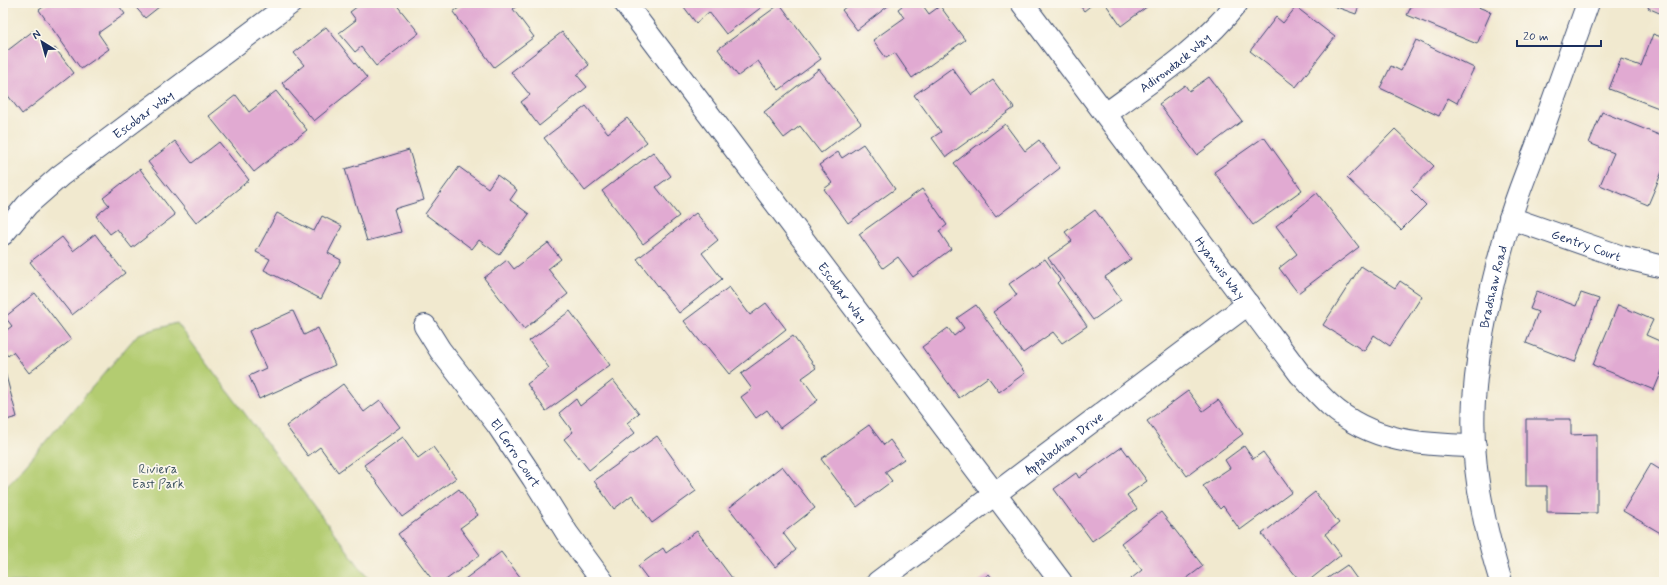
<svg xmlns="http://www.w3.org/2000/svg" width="1667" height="585" font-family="Mynerve,sans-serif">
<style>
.green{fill:#b3cc71;stroke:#677e68}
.building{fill:#e1aad2}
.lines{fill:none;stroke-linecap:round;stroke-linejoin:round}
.street-casing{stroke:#3b4b6f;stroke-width:24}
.secondary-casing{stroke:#3b4b6f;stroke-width:24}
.street{stroke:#fff;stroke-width:22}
.secondary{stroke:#fff;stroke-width:22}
.labels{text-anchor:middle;stroke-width:3.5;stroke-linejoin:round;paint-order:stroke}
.street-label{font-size:13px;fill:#1b2f5e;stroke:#fbf7ec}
.park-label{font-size:13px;fill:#415663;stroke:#fbf7ec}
</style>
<rect width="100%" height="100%" fill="#fbf7ec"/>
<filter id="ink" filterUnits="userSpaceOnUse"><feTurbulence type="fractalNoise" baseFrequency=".025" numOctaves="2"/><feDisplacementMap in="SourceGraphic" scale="8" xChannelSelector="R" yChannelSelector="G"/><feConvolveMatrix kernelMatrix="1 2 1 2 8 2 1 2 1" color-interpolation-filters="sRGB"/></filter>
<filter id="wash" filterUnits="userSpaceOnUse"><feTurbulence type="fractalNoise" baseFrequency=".012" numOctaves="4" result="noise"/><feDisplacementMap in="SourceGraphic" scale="16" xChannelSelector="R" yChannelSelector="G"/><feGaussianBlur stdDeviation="0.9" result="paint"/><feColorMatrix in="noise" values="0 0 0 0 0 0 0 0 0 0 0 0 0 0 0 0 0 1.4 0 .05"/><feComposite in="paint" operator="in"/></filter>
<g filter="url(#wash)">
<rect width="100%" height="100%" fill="#f1e9cf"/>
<path class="green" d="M177 323 371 582H3V491L138 334Z"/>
<g id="blocks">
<path class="building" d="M49 3H117L125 14 98 33 109 49 81 69 39 10Z
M132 3H164L145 18Z
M362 3H395L419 33 376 66 361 47 355 52 339 33 356 20 350 12Z
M466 3H521L513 9 534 37 494 67 453 12Z
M681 3H767L726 34 709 12 696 23Z
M845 3H892L857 30 842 10 847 6Z
M906 3H921L929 14 940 6 965 40 912 78 895 53 886 58 873 40 904 18 898 9Z
M1078 3H1094L1084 11Z
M1105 3H1152L1121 26Z
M1325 3H1360L1356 14Z
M1413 3H1480L1478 7 1491 12 1477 44 1407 15Z
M1650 3H1664V15L1648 8Z
M780 4 821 59 779 90 758 61 738 76 718 49Z
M1296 7 1335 37 1296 87 1250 51 1276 17 1283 23Z
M326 27 367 78 314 121 282 83 304 65 294 53Z
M33 31 50 52 55 48 74 73 22 114 3 89V54Z
M562 32 589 65 577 75 587 87 539 126 521 102 530 95 511 72Z
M1653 34 1664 38V110L1609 89 1621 59 1641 66Z
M1416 40 1474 68 1457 103 1448 98 1439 116 1380 88 1391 66 1401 71Z
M952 68 972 95 993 80 1014 108 946 157 932 138 941 132 914 95Z
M819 69 861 123 821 153 800 126 784 138 764 112Z
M1209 77 1242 121 1197 155 1159 104 1185 85 1189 91Z
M276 91 307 130 254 172 209 116 236 95 249 112Z
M586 106 608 133 627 118 647 142 585 191 544 138Z
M1602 112 1664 137V167L1648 205 1600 185 1614 153 1589 143Z
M1005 124 1025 151 1039 140 1060 168 996 217 954 163Z
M1395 129 1434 166 1411 190 1426 205 1401 230 1347 178Z
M1264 137 1302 190 1253 225 1214 172Z
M175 141 192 163 219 142 249 180 196 223 148 162Z
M863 144 895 189 848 223 824 189 832 183 819 165 838 152 842 158Z
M409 150 424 200 394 209 401 232 367 241 345 169Z
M653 152 671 176 656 187 679 216 643 244 602 191Z
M459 167 488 188 497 175 517 190 510 200 529 214 499 255 479 240 472 249 425 214Z
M140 169 175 215 132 248 117 229 110 234 96 216 109 205 103 198Z
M922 189 947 225 939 231 951 249 913 277 898 257 883 268 859 234Z
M1317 193 1359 247 1298 293 1279 268 1297 254 1276 226Z
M1095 210 1131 259 1105 277 1121 300 1093 320 1048 258 1072 241 1065 232Z
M277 213 314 231 322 216 342 226 328 253 341 260 321 299 264 270 270 259 256 252Z
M696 213 718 240 702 253 722 279 679 313 637 259Z
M95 234 125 273 72 315 30 262 62 237 73 251Z
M548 243 561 259 548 269 568 294 524 329 484 278 507 260 514 269Z
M1045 259 1060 280 1057 283 1087 326 1062 343 1053 332 1023 353 993 312 1017 295 1009 284Z
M1361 266 1395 288 1400 281 1422 296 1390 346 1374 335 1364 351 1323 325Z
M729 287 750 315 766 303 786 329 729 374 705 344 703 345 684 321Z
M1537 291 1576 306 1581 293 1599 299 1575 362 1526 343 1538 312 1530 309Z
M35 293 71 340 29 373 13 352 8 356 3 350V333L12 326 5 317Z
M976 305 1025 373 999 392 988 377 959 398 922 347 948 328 954 336 964 328 957 318Z
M1618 305 1653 320 1646 335 1664 343V366L1654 390 1593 365Z
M293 311 304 335 318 328 335 365 259 399 249 376 266 368 249 331Z
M570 311 610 365 546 411 527 384 549 368 529 341Z
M793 336 816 368 802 378 818 400 780 428 767 410 756 418 741 397 752 389 741 374Z
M5 372 17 417 3 421V373Z
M613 380 639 413 627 423 635 433 589 470 564 439 573 432 559 413 576 399 580 406Z
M343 384 364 412 380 400 400 427 338 472 320 447 308 456 286 426Z
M1188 391 1203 411 1218 400 1243 434 1187 476 1147 421Z
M1526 419H1571V435L1597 434V513L1547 512V486H1526Z
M869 425 884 445 890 440 904 459 885 472 892 481 857 507 821 459Z
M657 436 696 491 652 523 632 495 614 509 594 481Z
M403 437 418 458 433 447 456 478 402 517 364 465Z
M1244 446 1253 459 1263 452 1292 492 1240 530 1223 506 1220 509 1203 486 1230 468 1225 460Z
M1122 447 1147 481 1127 495 1137 509 1092 541 1054 489 1076 473 1079 478Z
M1651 464 1664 472V535L1623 511Z
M782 466 815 508 783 533 796 550 775 567 729 508Z
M459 489 478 515 460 528 480 555 443 582H434L398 534Z
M1315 492 1339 523 1325 534 1341 555 1307 582H1301L1262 534Z
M1161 512 1203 566 1182 582H1127L1142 570 1121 543Z
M697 531 735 582H650L638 566 663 548 666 553Z
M501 552 521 578 515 582H461Z
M1347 565 1359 582H1322Z
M989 574 995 582H978Z"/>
</g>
</g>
<g filter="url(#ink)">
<use href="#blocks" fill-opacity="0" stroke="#3b4b6f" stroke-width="1"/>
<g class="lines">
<g class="street-casing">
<g id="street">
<path id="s1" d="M625 3 1061 582"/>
<path id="s2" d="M1022 3 1300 374C1310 384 1319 395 1330 405 1371 442 1422 445 1475 446"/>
<path id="s3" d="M1106 114C1152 80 1201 49 1237 3"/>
<path id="s4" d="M1510 218 1622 257 1664 267"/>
<path id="s5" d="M3 234 27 205 60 176 291 3"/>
<path id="s6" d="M425 326 440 350 497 424 533 478 567 533 603 582"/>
<path id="s7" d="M878 582 1248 304"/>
</g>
</g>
<g class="secondary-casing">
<g id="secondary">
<path id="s8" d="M1501 582C1483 524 1470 462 1474 400 1478 339 1493 278 1510 219 1518 192 1530 164 1540 137 1556 92 1572 48 1588 3"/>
</g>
</g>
<use href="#street" class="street"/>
<use href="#secondary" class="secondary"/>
</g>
</g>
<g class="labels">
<g class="street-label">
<text dy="5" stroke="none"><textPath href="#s3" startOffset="86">Adirondack Way</textPath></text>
<text dy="5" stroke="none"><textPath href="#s5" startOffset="185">Escobar Way</textPath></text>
<text dy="5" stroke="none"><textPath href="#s4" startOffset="81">Gentry Court</textPath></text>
<text dy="5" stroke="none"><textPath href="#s2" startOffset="331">Hyannis Way</textPath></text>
<text dy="5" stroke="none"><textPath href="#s8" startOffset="300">Bradshaw Road</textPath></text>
<text dy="5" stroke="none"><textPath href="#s1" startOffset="362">Escobar Way</textPath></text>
<text dy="5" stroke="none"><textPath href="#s7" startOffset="232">Appalachian Drive</textPath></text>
<text dy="5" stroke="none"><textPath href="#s6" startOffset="156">El Cerro Court</textPath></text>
</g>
<g class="park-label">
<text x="158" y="473">Riviera<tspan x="158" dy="15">East Park</tspan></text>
</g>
</g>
<rect width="1667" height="585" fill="none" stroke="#fbf7ec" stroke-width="16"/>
<g transform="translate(42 42) rotate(323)" stroke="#fbf7ec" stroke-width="3" paint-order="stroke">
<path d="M0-3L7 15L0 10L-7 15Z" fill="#1b2f5e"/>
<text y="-6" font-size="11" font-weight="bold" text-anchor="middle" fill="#1b2f5e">N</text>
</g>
<path d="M1517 40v6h84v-6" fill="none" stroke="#1b2f5e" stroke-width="2"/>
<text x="1523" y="40" font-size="12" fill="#1b2f5e" stroke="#fbf7ec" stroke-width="3" paint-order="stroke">20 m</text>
</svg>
